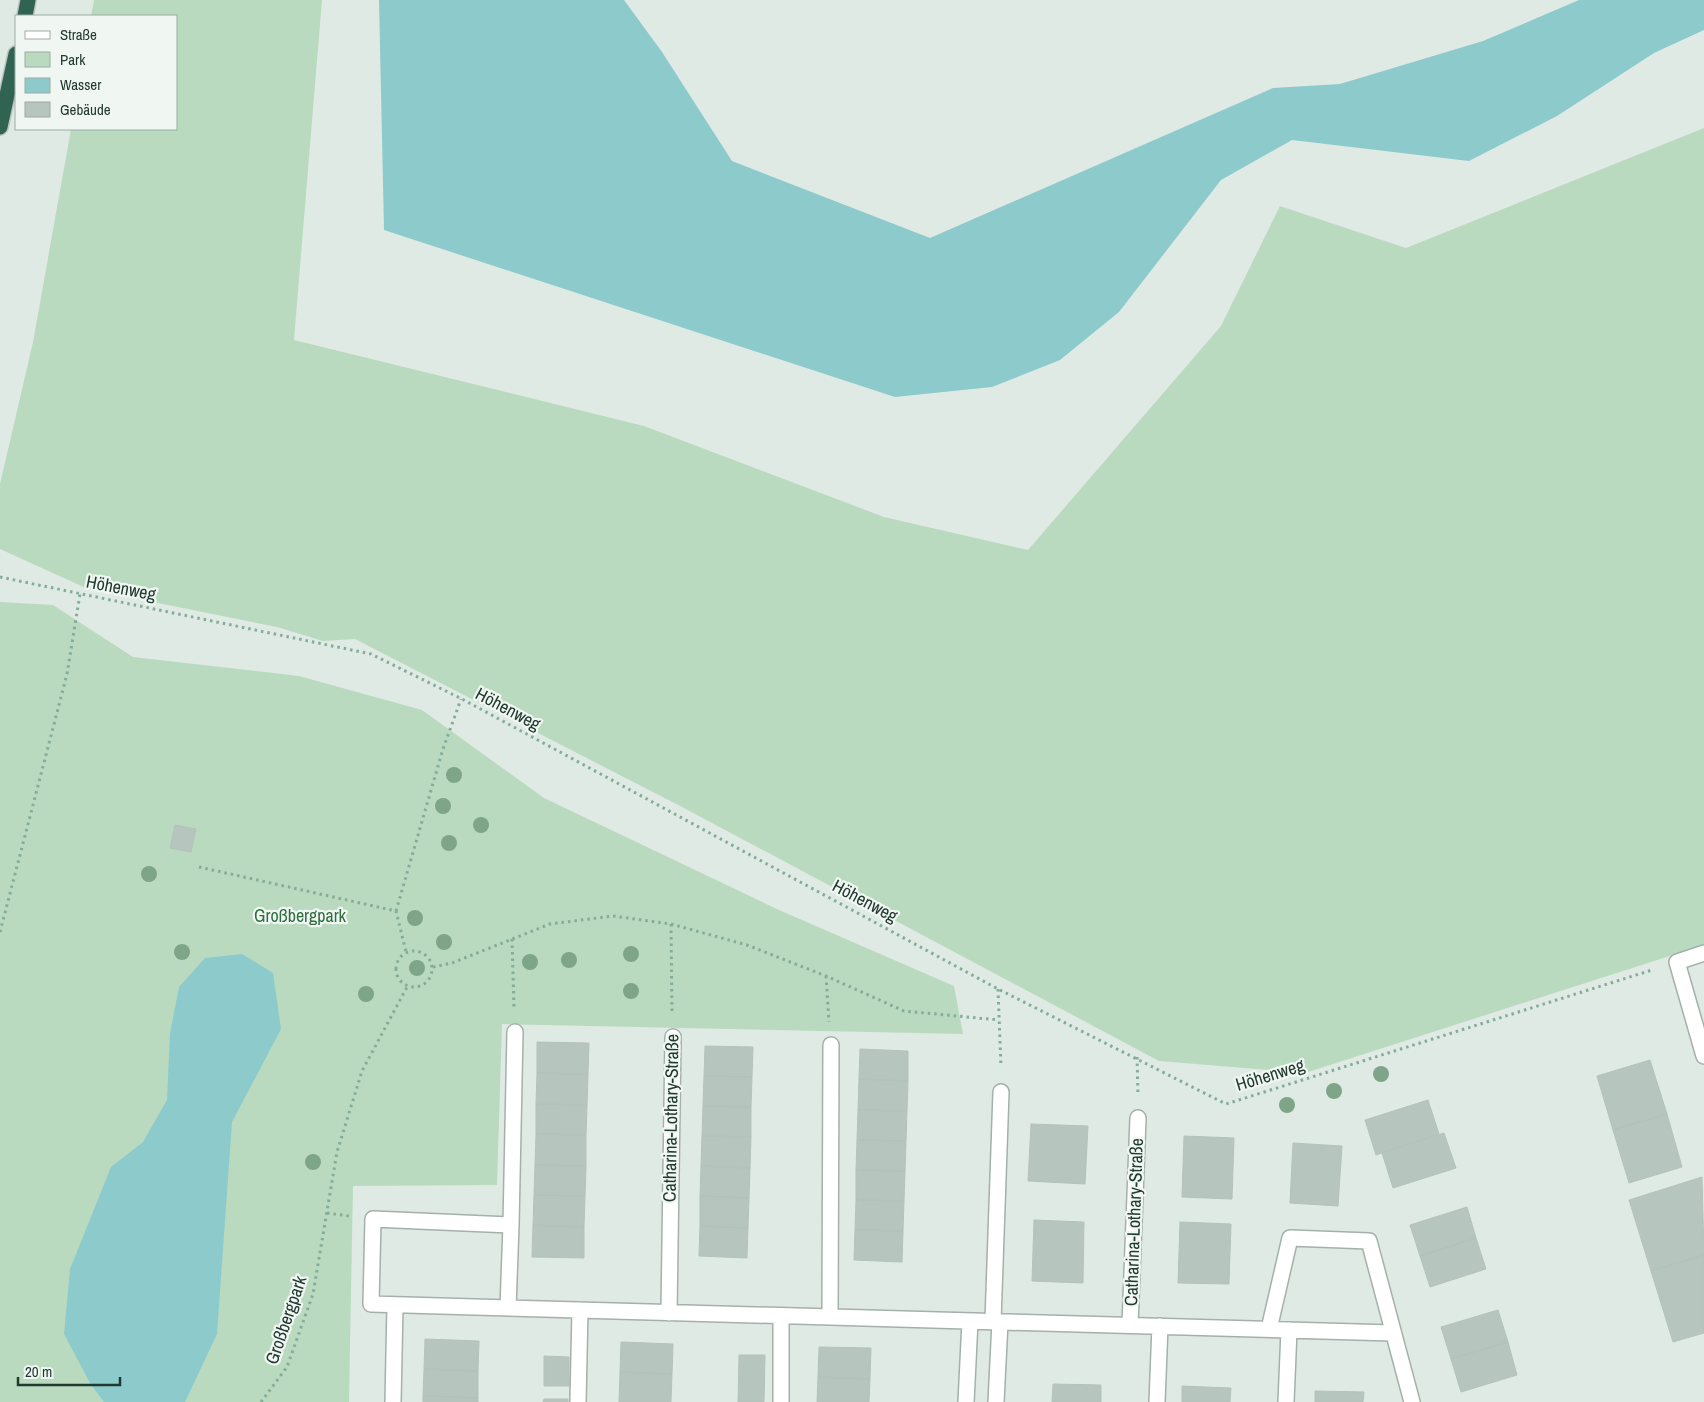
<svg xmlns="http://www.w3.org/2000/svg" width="1704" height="1402" font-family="'Archivo Narrow',sans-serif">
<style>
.green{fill:#badabf}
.water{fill:#8ccacc}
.building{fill:#b6c5bd;stroke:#b3c3ba}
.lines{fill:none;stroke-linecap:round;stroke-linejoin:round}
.minor-casing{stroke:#a3b1aa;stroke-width:18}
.motorway-casing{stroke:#bdc4c1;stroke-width:18}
.path{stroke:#83ac99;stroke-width:3;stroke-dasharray:2.5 4;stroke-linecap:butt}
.minor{stroke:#fff;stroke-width:15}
.motorway{stroke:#306352;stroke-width:15}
.tree{fill:#7fa589}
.labels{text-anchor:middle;stroke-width:4.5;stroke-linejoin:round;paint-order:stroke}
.street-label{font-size:18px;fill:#223930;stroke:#f0f7f3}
.park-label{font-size:18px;fill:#2f6d3f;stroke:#f0f7f3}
</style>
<rect width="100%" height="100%" fill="#e0eae4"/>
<path class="green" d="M94 0H322L294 340 644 426 884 517 1028 550 1221 326 1280 206 1406 248 1704 128V945L1305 1073 1159 1061 682 807 355 639 323 641 277 627 88 589 0 549V484L33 342 71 129H176V16H91Z
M0 602 53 605 133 657 299 676 422 710 544 798 779 910 954 986 963 1034 502 1024 497 1185 353 1186 349 1402H0Z"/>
<path class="water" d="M379 0H624L662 52 732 161 930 238 1273 88 1340 84 1483 41 1579 0H1704V30L1654 53 1557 116 1469 161 1292 140 1221 180 1119 312 1060 360 992 387 895 397 384 230Z
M242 954 273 973 281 1029 232 1122 217 1334 185 1402H104L90 1383 64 1334 70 1269 111 1167 143 1142 167 1100 170 1033 179 987 205 958Z"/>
<path class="building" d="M175 825 196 829 191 852 170 848Z
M537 1042 589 1043 588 1074 537 1073Z
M705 1046 753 1047 752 1077 704 1076Z
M860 1049 908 1051V1081L859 1079Z
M1650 1060 1667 1114 1613 1130 1597 1076Z
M537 1073 588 1074 587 1105 536 1104Z
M704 1076 752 1077 751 1107 703 1106Z
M859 1079 908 1081 907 1111 858 1110Z
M1428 1100 1439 1134 1376 1155 1365 1120Z
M536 1104 587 1105 586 1135 536 1134Z
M703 1106 751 1107V1137L702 1136Z
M858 1110 907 1111 906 1141 857 1140Z
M1667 1114 1682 1167 1629 1183 1613 1130Z
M1031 1124 1088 1126 1085 1184 1028 1181Z
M1444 1133 1456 1168 1393 1188 1382 1153Z
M536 1134 586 1135V1166L535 1165Z
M702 1136 751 1137 750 1168 701 1166Z
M1184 1136 1234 1138 1232 1199 1182 1197Z
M857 1140 906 1141 905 1171 856 1170Z
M1293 1143 1342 1146 1338 1206 1290 1203Z
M535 1165 586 1166 585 1196 534 1195Z
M701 1166 750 1168 749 1198 700 1196Z
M856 1170 905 1171 904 1201 856 1200Z
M1702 1177 1704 1255 1651 1271 1629 1200Z
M534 1195 585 1196 584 1227 533 1225Z
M700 1196 749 1198 748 1228 700 1226Z
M856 1200 904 1201 903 1231 855 1230Z
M1467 1207 1476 1238 1420 1256 1410 1225Z
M1034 1220 1084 1222 1083 1283 1032 1281Z
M1180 1222 1231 1224 1229 1284 1178 1283Z
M533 1225 584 1227V1258L532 1257Z
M700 1226 748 1228 747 1258 699 1256Z
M855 1230 903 1231 902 1262 854 1260Z
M1476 1238 1486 1269 1430 1287 1420 1256Z
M1704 1255V1333L1673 1342 1651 1271Z
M1498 1310 1508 1342 1451 1359 1441 1327Z
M425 1339 479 1341 478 1371 424 1369Z
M621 1342 673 1344 672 1374 620 1372Z
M1508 1342 1517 1375 1461 1392 1451 1359Z
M819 1347 871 1348 870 1379 818 1377Z
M739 1355H765L764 1402H738Z
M544 1356 569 1357V1386H544Z
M424 1369 478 1371V1398L423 1396Z
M620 1372 672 1374 671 1402H619Z
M818 1377 870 1379 869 1402H817Z
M1053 1384 1101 1385V1402H1052Z
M1182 1386 1231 1388 1230 1402H1182Z
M1315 1391 1364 1392 1363 1402H1315Z
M423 1396 478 1398V1402H423Z
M544 1399H568V1402H543Z"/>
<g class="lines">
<g class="minor-casing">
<path id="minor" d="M1704 953 1677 962 1704 1056
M511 1225 515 1032
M508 1308 511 1225 373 1219 371 1304C712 1313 1052 1323 1392 1333
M669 1313 673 1037
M830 1317 831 1045
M993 1321 1001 1092
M1130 1325 1138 1118
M1269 1329 1290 1238 1369 1241 1412 1402
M393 1402 395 1305
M578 1402 580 1310
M781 1402V1316
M966 1402 970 1321
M996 1402 1000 1322
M1157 1402 1160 1326
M1286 1402 1289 1330"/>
</g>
<g class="motorway-casing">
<path id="motorway" d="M25 16 28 0
M0 127 16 54"/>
</g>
<path class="path" d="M0 577 371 654 462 699 998 989 1226 1104 1652 970
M199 867 396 911 406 952
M396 911 443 749 461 699
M671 924 672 1014
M0 932 67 674 80 594
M512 939 514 1007
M396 969a18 18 0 1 1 36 0a18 18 0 1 1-36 0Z
M433 967 452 963 550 924 613 916 671 924 747 945 826 976 904 1011 999 1020
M826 976 829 1022
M998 989 1001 1067
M1137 1057 1138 1095
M327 1213 349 1216
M261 1402 287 1367 313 1294 337 1152 362 1071 407 987"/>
<use href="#minor" class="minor"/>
<use href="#motorway" class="motorway"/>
</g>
<g class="tree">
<circle cx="454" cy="775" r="8"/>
<circle cx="443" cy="806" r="8"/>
<circle cx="481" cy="825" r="8"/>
<circle cx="449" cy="843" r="8"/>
<circle cx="149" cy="874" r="8"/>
<circle cx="415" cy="918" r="8"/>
<circle cx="444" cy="942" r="8"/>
<circle cx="182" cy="952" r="8"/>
<circle cx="631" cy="954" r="8"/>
<circle cx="569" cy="960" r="8"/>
<circle cx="530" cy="962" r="8"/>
<circle cx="417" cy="968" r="8"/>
<circle cx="631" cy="991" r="8"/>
<circle cx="366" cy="994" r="8"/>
<circle cx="1381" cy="1074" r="8"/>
<circle cx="1334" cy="1091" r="8"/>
<circle cx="1287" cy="1105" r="8"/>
<circle cx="313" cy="1162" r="8"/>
</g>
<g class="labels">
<g class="street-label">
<text transform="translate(121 588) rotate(11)" y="6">Höhenweg</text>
<text transform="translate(508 709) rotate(28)" y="6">Höhenweg</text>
<text transform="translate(865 901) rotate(28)" y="6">Höhenweg</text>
<text transform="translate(1270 1075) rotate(-17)" y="6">Höhenweg</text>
<text transform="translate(671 1118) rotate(-89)" y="6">Catharina-Lothary-Straße</text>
<text transform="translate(1134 1222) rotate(-88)" y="6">Catharina-Lothary-Straße</text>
<text transform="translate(286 1320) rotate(-71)" y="6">Großbergpark</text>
</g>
<g class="park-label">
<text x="300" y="922">Großbergpark</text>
</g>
</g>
<rect x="15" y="15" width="162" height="115" fill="#f0f7f3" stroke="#9eaba5"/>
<rect x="25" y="31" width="25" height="8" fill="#ffffff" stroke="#9eaba5"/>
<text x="60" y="40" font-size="15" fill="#223930">Straße</text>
<rect x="25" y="52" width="25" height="15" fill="#badabf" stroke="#9eaba5"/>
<text x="60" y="65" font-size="15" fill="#223930">Park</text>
<rect x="25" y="78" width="25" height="15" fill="#8ccacc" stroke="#9eaba5"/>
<text x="60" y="90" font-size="15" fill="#223930">Wasser</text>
<rect x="25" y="102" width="25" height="15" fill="#b6c5bd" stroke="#9eaba5"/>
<text x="60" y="115" font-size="15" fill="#223930">Gebäude</text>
<path d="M18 1377v8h102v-8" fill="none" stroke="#223930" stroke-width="2.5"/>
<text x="25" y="1377" font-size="15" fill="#223930" stroke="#f0f7f3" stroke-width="4" paint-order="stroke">20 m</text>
</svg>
